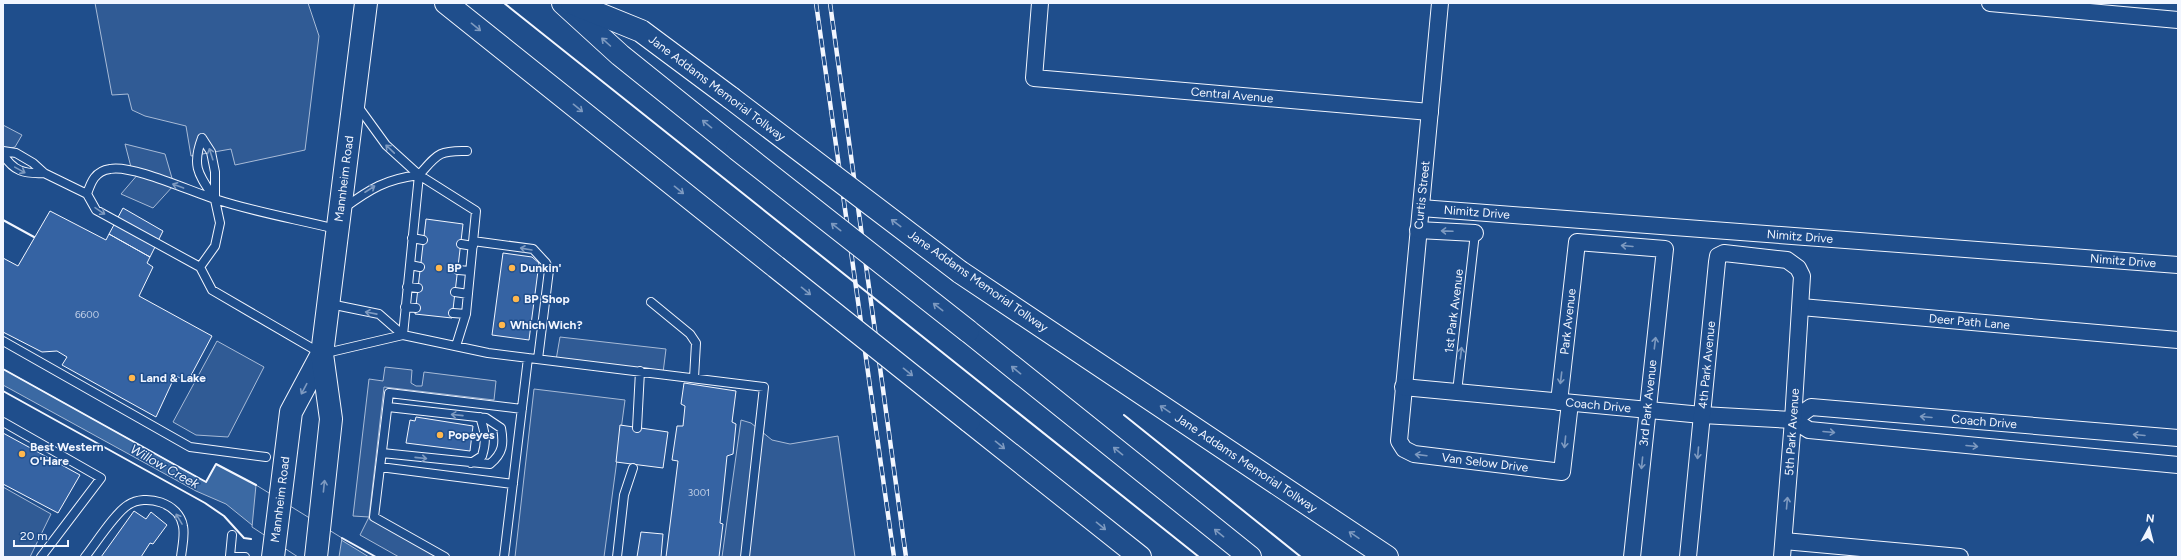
<svg xmlns="http://www.w3.org/2000/svg" width="2181" height="560" font-family="Figtree,sans-serif">
<style>
.parking{fill:#305b95;stroke:#a8bbd7}
.water{fill:#3b69a3;stroke:#a8bbd7}
.pier{fill:#1f4e8c;stroke:#a8bbd7}
.building{fill:#3563a3;stroke:#f2f6ff}
.lines{fill:none;stroke-linecap:round;stroke-linejoin:round}
.lane-casing{stroke:#f2f6ff;stroke-width:10}
.street-casing{stroke:#f2f6ff;stroke-width:18}
.primary-casing{stroke:#f2f6ff;stroke-width:24}
.highway-casing{stroke:#f2f6ff;stroke-width:24}
.lane{stroke:#1f4e8c;stroke-width:8}
.street{stroke:#1f4e8c;stroke-width:16}
.primary{stroke:#1f4e8c;stroke-width:22}
.highway{stroke:#1f4e8c;stroke-width:22}
.rail-casing{stroke:#f2f6ff;stroke-width:4.5}
.rail{stroke:#1f4e8c;stroke-width:3;stroke-dasharray:9;stroke-linecap:butt}
.highway-bridge-casing{stroke:#f2f6ff;stroke-width:24;stroke-linecap:butt}
.highway-bridge{stroke:#1f4e8c;stroke-width:22}
.wall{stroke:#f2f6ff;stroke-width:2}
.oneway{stroke:#7e9ac0}
.poi-dot{fill:#ffb74d;stroke:#1f4e8c;stroke-width:1.5}
.labels{text-anchor:middle;stroke-width:3;stroke-linejoin:round;paint-order:stroke}
.number-label{font-size:10px;fill:#c3d1e8}
.street-label{font-size:12px;fill:#f2f6ff;stroke:#1f4e8c}
.poi-label{font-size:12px;font-weight:bold;fill:#f2f6ff;stroke:#1f4e8c;text-anchor:start}
.water-label{font-size:13px;font-style:italic;fill:#f2f6ff;stroke:#1f4e8c}
</style>
<rect width="100%" height="100%" fill="#1f4e8c"/>
<path class="parking" d="M95 3H308L319 36 305 150 235 165 231 149 191 156 186 126 145 116 132 110 128 94 112 95Z
M3 125 22 135 15 147 3 150Z
M125 144 165 154 174 185 153 208 121 194 139 173 132 171Z
M560 337 666 349 663 373 556 360Z
M217 341 264 367 228 437 196 435 173 422Z
M385 367 412 370 411 383 416 386H422L424 372 496 381 494 400 384 387 369 517 440 557H399L360 535 369 517 353 516 369 379 383 381Z
M534 389 625 400 604 557H515Z
M741 420 751 423 772 440 790 444 838 436 855 557H722Z
M3 487 51 514 30 557H3Z"/>
<path class="water" d="M3 369 206 482 216 464 256 485 258 489 369 557H301L252 525 226 504 196 491 3 385Z"/>
<path class="pier" d="M256 485 342 538 339 557H298L252 527Z"/>
<path class="building" d="M123 208 163 231 150 257 109 234Z
M50 211 106 240 109 234 150 257 147 263 153 267 139 296 212 336 188 381 175 376 156 417 62 365 67 357 57 351 42 352 3 332V258L18 266Z
M426 219 463 224 452 318 415 314Z
M503 253 532 257 539 263 529 340 492 335Z
M684 383 736 391 732 422 736 424 733 454 727 456 720 523 723 524 719 557H666L678 461 672 460 677 426H683L685 406 681 404Z
M416 417 473 426 470 451 406 443 410 420 415 421Z
M620 425 668 432 663 468 616 462Z
M3 433 80 475 58 513 3 484Z
M134 511 146 519 151 512 167 525 153 544 150 543 141 557H101Z
M641 532 663 534 661 557H637Z"/>
<g class="lines">
<g class="lane-casing">
<path id="lane" d="M357 105 386 145 419 175 476 211 466 314 456 346
M202 138C191 167 199 175 215 199
M3 151 16 153 33 163 44 173 87 194
M3 154C13 171 24 174 44 173
M344 208C370 189 386 179 419 175
M336 229C296 219 254 212 215 199 192 192 131 164 110 169 95 171 91 182 87 194L96 210 200 267 212 290 322 354 403 335 488 353 764 387 745 557
M412 238 423 240
M473 241 533 249 546 263 549 270 538 359
M461 244 473 246
M410 265 420 267
M200 267 215 246 220 223 215 200V172L211 152 202 138
M458 270 470 271
M407 287 418 288
M455 292 468 294
M651 302 690 334 696 343 694 378
M330 304 379 314 403 335
M405 307 416 308
M453 313 466 314
M403 335 419 175C437 155 438 150 467 151
M3 341 190 447 266 457
M1457 392 1475 233
M3 422 101 478 41 557
M637 428 640 371
M382 453 490 464C503 453 504 444 501 428L486 418 388 407
M471 463 482 456C487 440 485 432 480 417
M380 467 513 484
M230 556 232 535
M85 557C96 543 115 513 128 505 146 493 179 503 183 526 185 536 182 547 181 557
M230 557H245
M445 557 374 517 389 393 522 409
M504 557 528 358
M617 557 624 495 633 468"/>
</g>
<g class="street-casing">
<g id="street">
<path id="s1" d="M1040 3 1034 78 1430 112"/>
<path id="s2" d="M1440 3 1399 441 1404 449 1414 454 1562 472 1570 403"/>
<path d="M1990 3 2178 20"/>
<path id="s3" d="M1421 208 2178 265"/>
<path d="M1418 230 1475 233"/>
<path id="s4" d="M1801 307 2178 340"/>
<path id="s5" d="M1403 387 1702 415 1793 420 1809 430 2178 465"/>
<path id="s6" d="M1559 402 1577 242 1665 249 1632 557"/>
<path id="s7" d="M1793 420 1811 407 2178 438"/>
<path d="M1784 541 1960 557"/>
<path id="s8" d="M1688 557 1717 262 1718 256 1724 253 1787 260 1798 268 1802 276 1793 420 1782 557"/>
</g>
</g>
<g class="primary-casing">
<g id="primary">
<path id="s9" d="M273 557 291 412 322 354"/>
<path id="s10" d="M316 557 331 419 322 354 366 3"/>
</g>
</g>
<g class="highway-casing">
<g id="highway">
<path d="M446 3 776 267"/>
<path d="M563 3 620 55 737 149"/>
<path d="M572 3 641 31 731 98"/>
<path id="s11" d="M960 272 1387 557"/>
<path d="M968 331 1250 557"/>
<path d="M969 421 1140 557"/>
</g>
</g>
<use href="#lane" class="lane"/>
<use href="#street" class="street"/>
<use href="#primary" class="primary"/>
<use href="#highway" class="highway"/>
<g class="rail-casing">
<path id="rail" d="M816 3 894 557
M830 3 906 557"/>
</g>
<use href="#rail" class="rail"/>
<g class="highway-bridge-casing">
<path id="highway-bridge" d="M731 98 960 272
M737 149 968 331
M776 267 969 421"/>
</g>
<use href="#highway-bridge" class="highway-bridge"/>
<path class="wall" d="M504 3 1199 557
M3 220 34 237
M3 369 206 482 216 464 256 485
M3 391 205 503 224 516 244 538 251 539
M1124 415 1301 557
M342 538 376 557"/>
</g>
<defs><path id="oneway-shaft" d="M-6 0H5M1.5-3L5.5 0L1.5 3" fill="none" stroke-width="1.6" stroke-linecap="round" stroke-linejoin="round"/></defs>
<g class="oneway">
<use href="#oneway-shaft" transform="translate(476 27) rotate(39)"/>
<use href="#oneway-shaft" transform="translate(606 42) rotate(-138)"/>
<use href="#oneway-shaft" transform="translate(578 108) rotate(39)"/>
<use href="#oneway-shaft" transform="translate(707 124) rotate(-141)"/>
<use href="#oneway-shaft" transform="translate(390 149) rotate(-136)"/>
<use href="#oneway-shaft" transform="translate(211 154) rotate(-108)"/>
<use href="#oneway-shaft" transform="translate(20 170) rotate(29)"/>
<use href="#oneway-shaft" transform="translate(178 186) rotate(-160)"/>
<use href="#oneway-shaft" transform="translate(370 189) rotate(-33)"/>
<use href="#oneway-shaft" transform="translate(679 190) rotate(39)"/>
<use href="#oneway-shaft" transform="translate(100 211) rotate(34)"/>
<use href="#oneway-shaft" transform="translate(896 223) rotate(-143)"/>
<use href="#oneway-shaft" transform="translate(836 227) rotate(-142)"/>
<use href="#oneway-shaft" transform="translate(1447 231) rotate(-178)"/>
<use href="#oneway-shaft" transform="translate(1627 246) rotate(-175)"/>
<use href="#oneway-shaft" transform="translate(526 249) rotate(-170)"/>
<use href="#oneway-shaft" transform="translate(806 291) rotate(39)"/>
<use href="#oneway-shaft" transform="translate(938 307) rotate(-142)"/>
<use href="#oneway-shaft" transform="translate(371 313) rotate(-169)"/>
<use href="#oneway-shaft" transform="translate(1655 343) rotate(-83)"/>
<use href="#oneway-shaft" transform="translate(1461 353) rotate(-83)"/>
<use href="#oneway-shaft" transform="translate(1016 370) rotate(-141)"/>
<use href="#oneway-shaft" transform="translate(908 372) rotate(39)"/>
<use href="#oneway-shaft" transform="translate(1561 378) rotate(97)"/>
<use href="#oneway-shaft" transform="translate(304 389) rotate(118)"/>
<use href="#oneway-shaft" transform="translate(1165 409) rotate(-146)"/>
<use href="#oneway-shaft" transform="translate(457 415) rotate(-174)"/>
<use href="#oneway-shaft" transform="translate(1926 417) rotate(-175)"/>
<use href="#oneway-shaft" transform="translate(1829 432) rotate(5)"/>
<use href="#oneway-shaft" transform="translate(2139 435) rotate(-175)"/>
<use href="#oneway-shaft" transform="translate(1565 442) rotate(96)"/>
<use href="#oneway-shaft" transform="translate(1000 445) rotate(39)"/>
<use href="#oneway-shaft" transform="translate(1972 446) rotate(5)"/>
<use href="#oneway-shaft" transform="translate(1118 451) rotate(-141)"/>
<use href="#oneway-shaft" transform="translate(1698 453) rotate(95)"/>
<use href="#oneway-shaft" transform="translate(1421 455) rotate(-173)"/>
<use href="#oneway-shaft" transform="translate(421 458) rotate(6)"/>
<use href="#oneway-shaft" transform="translate(1642 463) rotate(96)"/>
<use href="#oneway-shaft" transform="translate(324 486) rotate(-84)"/>
<use href="#oneway-shaft" transform="translate(1787 503) rotate(-85)"/>
<use href="#oneway-shaft" transform="translate(179 519) rotate(-121)"/>
<use href="#oneway-shaft" transform="translate(1101 526) rotate(39)"/>
<use href="#oneway-shaft" transform="translate(1219 533) rotate(-141)"/>
<use href="#oneway-shaft" transform="translate(1354 535) rotate(-146)"/>
</g>
<g class="poi-dot">
<circle cx="439" cy="268" r="4"/>
<circle cx="512" cy="268" r="4"/>
<circle cx="516" cy="299" r="4"/>
<circle cx="502" cy="325" r="4"/>
<circle cx="132" cy="378" r="4"/>
<circle cx="440" cy="435" r="4"/>
<circle cx="22" cy="454" r="4"/>
</g>
<g class="labels">
<g class="number-label">
<text x="87" y="318">6600</text>
<text x="699" y="496">3001</text>
</g>
<g class="street-label">
<text transform="translate(717 88) rotate(37)" y="4">Jane Addams Memorial Tollway</text>
<text dy="4" stroke="none"><textPath href="#s1" startOffset="274">Central Avenue</textPath></text>
<text dy="4" stroke="none"><textPath href="#s10" startOffset="381">Mannheim Road</textPath></text>
<text transform="translate(1422 195) rotate(-84)" y="4">Curtis Street</text>
<text dy="4" stroke="none"><textPath href="#s3" startOffset="56">Nimitz Drive</textPath></text>
<text dy="4" stroke="none"><textPath href="#s3" startOffset="380">Nimitz Drive</textPath></text>
<text dy="4" stroke="none"><textPath href="#s3" startOffset="704">Nimitz Drive</textPath></text>
<text transform="translate(978 281) rotate(35)" y="4">Jane Addams Memorial Tollway</text>
<text transform="translate(1454 311) rotate(-83)" y="4">1st Park Avenue</text>
<text dy="4" stroke="none"><textPath href="#s4" startOffset="169">Deer Path Lane</textPath></text>
<text dy="4" stroke="none"><textPath href="#s6" startOffset="81">Park Avenue</textPath></text>
<text dy="4" stroke="none"><textPath href="#s8" startOffset="193">4th Park Avenue</textPath></text>
<text transform="translate(1648 403) rotate(-84)" y="4">3rd Park Avenue</text>
<text dy="4" stroke="none"><textPath href="#s5" startOffset="196">Coach Drive</textPath></text>
<text dy="4" stroke="none"><textPath href="#s7" startOffset="196">Coach Drive</textPath></text>
<text transform="translate(1792 432) rotate(-86)" y="4">5th Park Avenue</text>
<text dy="4" stroke="none"><textPath href="#s2" startOffset="532">Van Selow Drive</textPath></text>
<text dy="4" stroke="none"><textPath href="#s11" startOffset="344">Jane Addams Memorial Tollway</textPath></text>
<text dy="4" stroke="none"><textPath href="#s9" startOffset="58">Mannheim Road</textPath></text>
</g>
<g class="poi-label">
<text x="447" y="272">BP</text>
<text x="520" y="272">Dunkin'</text>
<text x="524" y="303">BP Shop</text>
<text x="510" y="329">Which Wich?</text>
<text x="140" y="382">Land &amp; Lake</text>
<text x="448" y="439">Popeyes</text>
<text x="30" y="451">Best Western<tspan x="30" dy="14">O'Hare</tspan></text>
</g>
<g class="water-label">
<text transform="translate(165 466) rotate(29)" y="5">Willow Creek</text>
</g>
</g>
<rect width="2181" height="560" fill="none" stroke="#f2f6ff" stroke-width="8"/>
<g transform="translate(2149 528) rotate(7)" stroke="#1f4e8c" stroke-width="3" paint-order="stroke">
<path d="M0-3L7 15L0 10L-7 15Z" fill="#f2f6ff"/>
<text y="-6" font-size="11" font-weight="bold" text-anchor="middle" fill="#f2f6ff">N</text>
</g>
<path d="M14 540v6h54v-6" fill="none" stroke="#f2f6ff" stroke-width="2"/>
<text x="20" y="540" font-size="12" fill="#f2f6ff" stroke="#1f4e8c" stroke-width="3" paint-order="stroke">20 m</text>
</svg>
